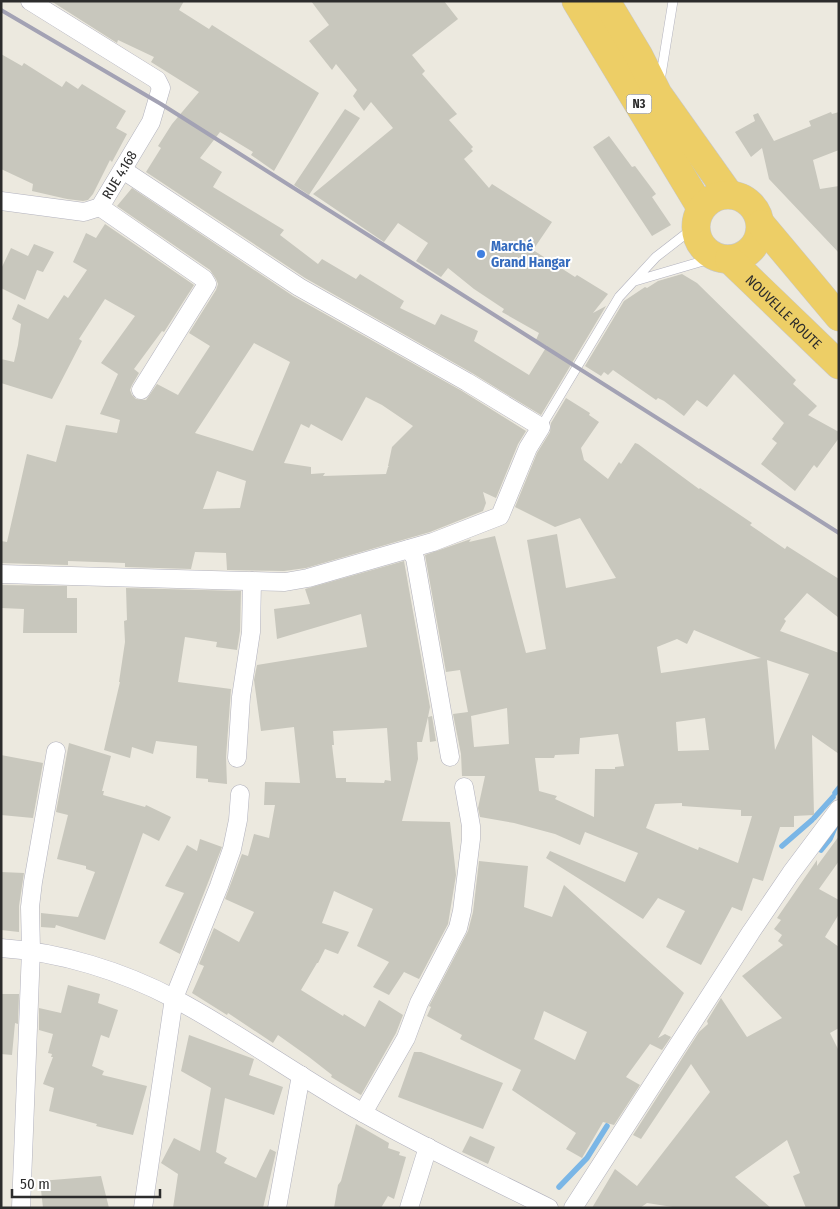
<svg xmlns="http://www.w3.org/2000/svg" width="840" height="1209" font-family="'Fira Sans Condensed',sans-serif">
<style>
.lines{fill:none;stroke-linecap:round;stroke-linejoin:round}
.stream{stroke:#7ab6e6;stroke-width:5.5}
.building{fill:#c8c7bd;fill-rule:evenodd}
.service-casing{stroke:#b2b2be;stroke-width:10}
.minor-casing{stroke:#b2b2be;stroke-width:19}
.trunk-casing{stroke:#c8c8c8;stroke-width:29}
.service{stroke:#fff;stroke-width:9}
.minor{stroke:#fff;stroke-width:18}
.trunk{stroke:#edce66;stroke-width:28}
.rail{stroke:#a3a2b4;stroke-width:4}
.shop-dot{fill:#3f7fe0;stroke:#fff;stroke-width:2}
.labels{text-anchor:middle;stroke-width:4;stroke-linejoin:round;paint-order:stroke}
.shield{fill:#fff;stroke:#6b6b6b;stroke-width:1}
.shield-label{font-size:12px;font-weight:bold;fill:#2c2c2c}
.street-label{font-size:14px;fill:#2c2c2c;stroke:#fff}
.shop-label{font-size:14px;font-weight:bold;fill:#366cbe;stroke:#fff;text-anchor:start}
</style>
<rect width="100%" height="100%" fill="#ece9df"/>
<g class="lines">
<path class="stream" d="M835 793 839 788
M814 818 833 797
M782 846 812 820
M821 850 830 839 836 825
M559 1187 587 1158 607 1126"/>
</g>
<path class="building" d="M51 1H184L179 10 209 29 212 25 319 93 274 171 251 155 253 152 220 132 200 158 222 172 213 187 284 230 280 235 318 264 322 259 356 279 360 274 404 301 400 308 435 325 441 314 478 331 474 341 529 375 547 346 536 340 539 333 502 312 504 309 474 289 448 268 441 277 416 261 428 243 398 223 384 242 313 194 393 128 371 102 364 111 353 96 357 90 336 64 332 70 309 41 329 25 311 1H444L458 19 412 55 425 71 422 74 457 114 449 120 473 147 471 149 473 151 464 159 489 188 492 184 552 222 533 250 575 277 577 275 608 294 593 313 606 306 541 415 472 373 305 278 146 172 161 148 158 146 172 124 199 92 151 62 154 57 118 40 117 43Z
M1 54 22 66 24 63 62 87 66 81 78 89 82 84 126 111 116 128 127 134 112 162 110 160 93 194 88 200 83 201 67 199 32 191 33 184 1 169Z
M345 109 360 118 309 195 294 185Z
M831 112 832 114 839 112V150L813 160 820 189 839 186V253L769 179 762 148 751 157 735 132 755 121 753 115 758 113 774 141 811 126 809 121Z
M609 136 632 167 635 166 656 194 652 197 671 225 652 236 593 147Z
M132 188 293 296 462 391 526 431 518 444 496 498 483 492 486 503 483 511 430 532 306 568 284 571 227 570 226 553 195 552 191 569 125 567V563L68 561V565L1 563V541L7 542 27 454 56 462 66 425 117 433 120 420 100 414 118 374 101 363 135 316 105 299 79 339 82 341 52 399 1 383V359L14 362 18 345 21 324 12 319 18 304 48 319 64 295 68 298 87 270 73 262 86 233 96 238 105 224 194 285 164 332 162 331 134 369 139 373 132 385 130 390 132 395 136 399 146 400 157 384 178 395 210 346 189 333 216 290 218 284 216 279 210 270 117 206ZM254 343 290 362 253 451 195 433ZM366 397 382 405 413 426 392 447 388 466 389 467H388L386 474 323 476 325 473 311 474V467L284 463 301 424 309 428 311 424 342 441ZM217 471 246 481 240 508 203 509Z
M34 244 54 252 43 272 37 270 25 300 1 288V269L11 248 28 256Z
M682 274 697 283 796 380 793 384 817 406 808 415 839 432V438L817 468 814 465 795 491 761 464 777 443 772 439 784 423 734 374 707 407 697 400 684 416 664 401 658 398 656 400 613 370 608 375 604 372 601 376 585 366 624 301 645 287 647 288 658 281Z
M566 398 590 413 589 415 599 422 581 448 584 460 608 479 619 462 621 464 635 443 638 444 699 489 700 488 752 523 750 525 785 549 787 546 839 579V618L807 593 784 619 786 621 780 631 839 653V754L812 735 814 815 794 816V827H780L763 881 753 878 742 911 732 907 701 965 666 947 685 911 658 898 643 919 546 858 550 851 625 882 638 853 585 832 580 845 555 834 514 823 480 817 478 808 485 776H462L461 754 453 714 468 712 460 670 446 672 425 555 471 539 469 542 495 536 526 653 546 649 527 540 557 534 566 588 616 578 580 518 555 527 515 507 537 453 550 432 551 423ZM694 630 758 657 761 658 661 673 657 647 677 639 687 644ZM767 660 809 674 775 750ZM507 708 509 744 474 747 471 716ZM705 718 709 750 678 751 676 722ZM618 734 624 766 615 767V769H595L594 817 555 799 557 796 539 791 535 758H554L555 755 579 754 580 738ZM682 803V806L741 810V816H752L738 863 699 847 698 850 646 828 655 804Z
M404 561 430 707 428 717 432 716 436 741 430 742 428 717 422 742H417L418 759 402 821 450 822 456 875 448 924 419 979 404 972 389 995 373 987 389 962 357 946 373 909 334 891 322 923 349 932 338 954 325 949 318 963H317L301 990 343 1016 344 1014 365 1027 379 1000 403 1015 396 1033 361 1095 331 1077 332 1075 309 1057 278 1035 273 1043 228 1013 227 1015 192 993 204 966 199 964 214 928 239 942 254 912 225 899 242 854 248 856 254 834 269 838 275 805H264L265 782 300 783 294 727 261 731 254 680 257 665 367 647 361 614 277 639 274 609 310 604 305 589ZM387 728 391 781 385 780 384 783 346 782V778H336L332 745H334L333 731Z
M1 585 67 586V598H77V633H23L24 609 1 608Z
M126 588 241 591 240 631 237 650 216 647 217 642 185 637 178 682 231 689 226 757 227 784 208 782V779L196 778 197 746 156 741 153 754 132 747 130 758 104 750 120 682H119L125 642 124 621 127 620Z
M69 743 111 756 102 791H104L103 795 145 807 146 805 171 817 159 841 143 833 105 940 56 925 55 928 41 927V913L78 917 95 872 86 869V866L57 859 68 815 56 812Z
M1 755 43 763 33 818 1 815Z
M839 836V861L819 889 839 900V914L825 937 839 947V1028L830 1033 839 1051V1208H806L793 1176 800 1173 787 1140 735 1177 771 1208H679L647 1203 640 1208H592L615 1169 637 1186 710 1092 691 1064 641 1139 633 1135 699 1032 708 1024 707 1021 721 998 747 1037 782 1018 742 976 783 945 778 941 782 935 774 929 781 920 777 918 817 860V866Z
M200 839 222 847 180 954 159 943 184 893 165 886 187 845 197 851Z
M479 861 528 866 524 907 552 917 564 885 684 993 658 1038 665 1034 671 1037 662 1050 650 1044 626 1077 640 1085 614 1125 603 1122 582 1158 566 1149 576 1133 512 1090 521 1070 460 1039 462 1035 427 1016 431 1007 429 1006 468 931 473 912ZM544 1011 587 1032 575 1060 534 1039Z
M1 872 24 873 19 906V932L1 930Z
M68 985 100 994 98 1003 118 1010 109 1038 101 1035 92 1066 104 1071 102 1075 147 1086 133 1135 96 1126 97 1124 49 1111 54 1088 43 1084 53 1057H51L52 1054 48 1053 53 1034 39 1030V1008L61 1013Z
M1 994H19L18 1024 15 1023 12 1055 1 1054Z
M189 1035 254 1059 249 1075 283 1087 274 1115 225 1098 216 1152 227 1158 224 1163 256 1178 270 1149 276 1152 263 1208H173L178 1174 161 1163 174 1138 200 1151 211 1088 181 1071Z
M414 1052H421L503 1083 483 1129 398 1097Z
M356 1124 389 1143 388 1148 400 1152 399 1155 406 1157 394 1199 388 1196 381 1208H334L338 1185 341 1181Z
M470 1136 495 1147 488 1164 462 1152Z
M101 1176 109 1208H43L40 1181Z"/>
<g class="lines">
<g class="service-casing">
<path id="service" d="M660 81 673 1
M635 281 717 257
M541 427 619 297 656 257 696 226"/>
</g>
<g class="minor-casing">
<g id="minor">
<path id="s1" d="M1 201 84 212 100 207 151 122 161 88 157 80 30 1"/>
<path d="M100 207 204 279 207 284 141 390"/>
<path d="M409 549 415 558 450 757"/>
<path d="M1 574 285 582 308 578 433 542 500 516 528 448 541 427 467 382 299 287 123 170"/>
<path d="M237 758 241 697 251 632 252 581"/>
<path d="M1 948C60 952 122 971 175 999 239 1033 299 1077 363 1113 423 1147 487 1177 549 1208"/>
<path d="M363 1113 406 1038 419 1003 458 928 462 911 471 839V826L464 787"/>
<path d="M21 1208 31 950 30 907 33 882 56 751"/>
<path d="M143 1208 174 998 219 886 232 849 238 820 240 794"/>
<path d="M277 1208 301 1075"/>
<path d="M409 1208 428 1147"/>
<path d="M573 1208 751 932 791 873 839 809"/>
</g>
</g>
<g class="trunk-casing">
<g id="trunk">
<path d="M576 1 701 208"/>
<path d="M606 1 639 56 658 94 729 194"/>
<circle cx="728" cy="227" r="32"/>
<path d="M761 224 839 317"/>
<path id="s2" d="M729 259 839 365"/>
</g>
</g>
<use href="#service" class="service"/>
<use href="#minor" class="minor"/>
<use href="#trunk" class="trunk"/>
<path class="rail" d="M1 10 161 104 839 533"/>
</g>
<circle class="shop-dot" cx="481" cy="254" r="5"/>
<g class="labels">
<rect class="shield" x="626.5" y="94.5" width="25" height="19" rx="4"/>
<g class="shield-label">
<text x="639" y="108">N3</text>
</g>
<g class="street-label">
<text dy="5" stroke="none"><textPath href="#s1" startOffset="138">RUE 4.168</textPath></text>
<text dy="5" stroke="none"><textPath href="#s2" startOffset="76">NOUVELLE ROUTE</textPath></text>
</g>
<g class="shop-label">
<text x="491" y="251">Marché<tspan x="491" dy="16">Grand Hangar</tspan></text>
</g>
</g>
<rect width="840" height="1209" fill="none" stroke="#2c2c2c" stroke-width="5"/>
<path d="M12 1189v8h148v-8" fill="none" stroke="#2c2c2c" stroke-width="2.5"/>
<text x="20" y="1189" font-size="15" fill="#2c2c2c" stroke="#ffffff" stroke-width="4" paint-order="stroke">50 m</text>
</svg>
